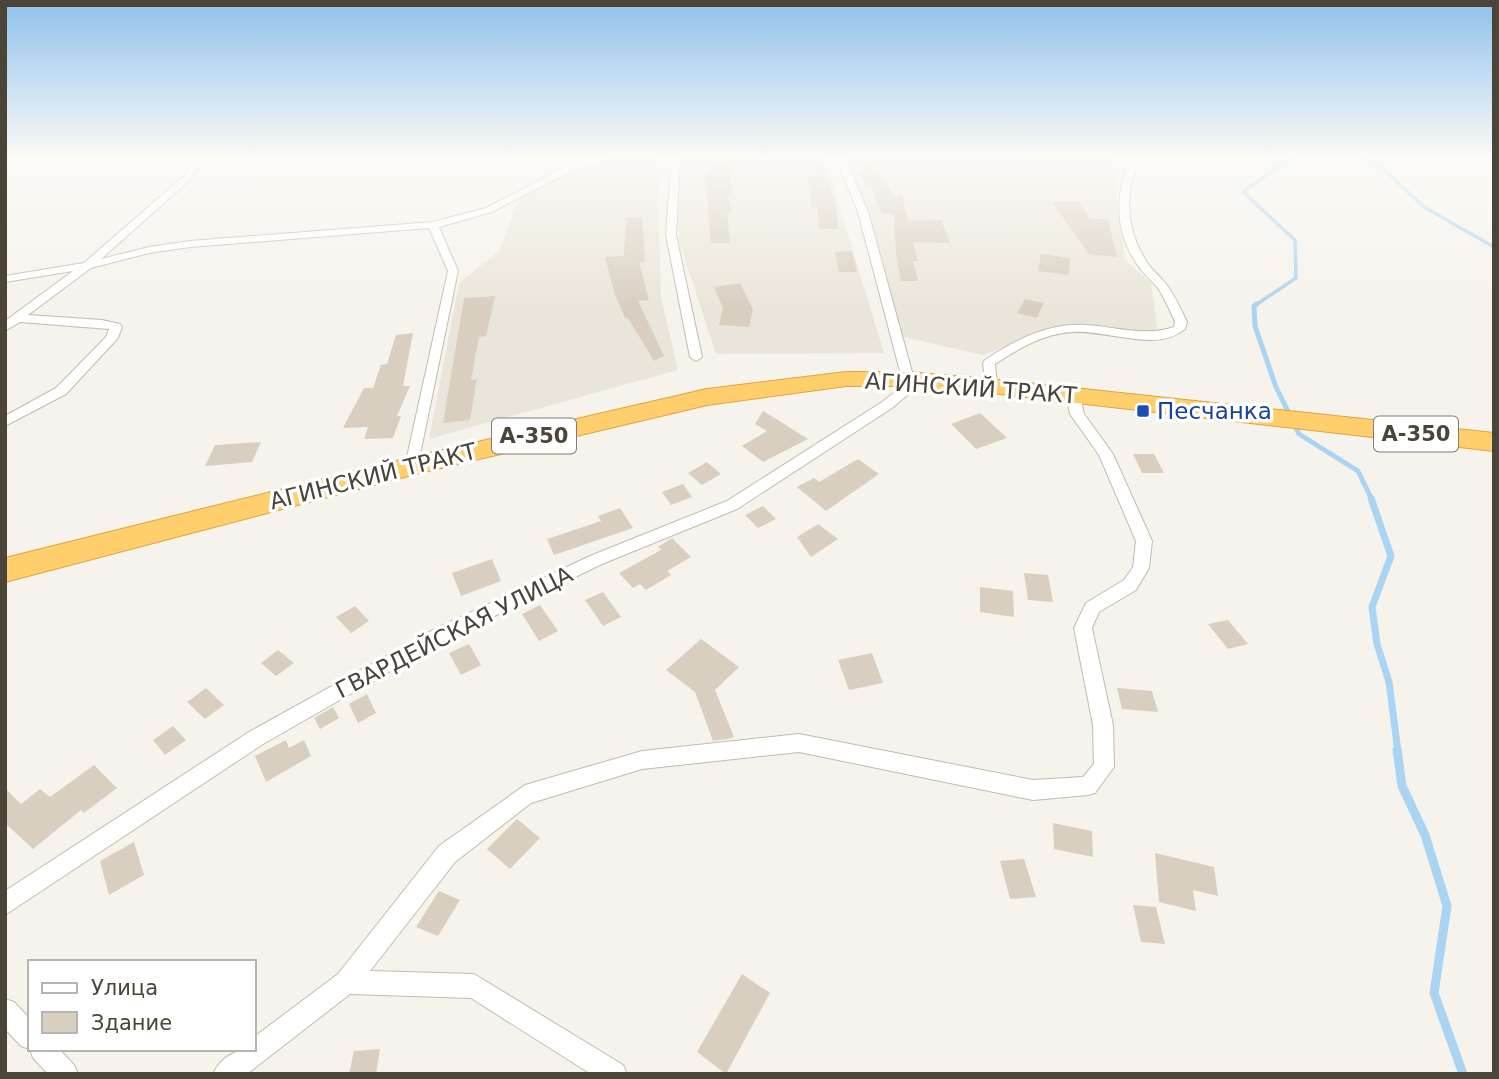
<svg xmlns="http://www.w3.org/2000/svg" width="1499" height="1079" font-family="'DejaVu Sans',sans-serif">
<style>
.residential{fill:#eae5da}
.lines{fill:none;stroke-linecap:round;stroke-linejoin:round}
.stream-far3{stroke:#a9d4f2;stroke-width:3.5}
.stream-far2{stroke:#a9d4f2;stroke-width:5}
.stream-far1{stroke:#a9d4f2;stroke-width:7}
.stream{stroke:#a9d4f2;stroke-width:9}
.building{fill:#d8cfc1}
.street-casing{stroke:#c2bbae;stroke-width:2}
.highway-casing{stroke:#e0a43c;stroke-width:2}
.street{fill:#fff;fill-rule:evenodd}
.highway{fill:#ffcf6e;fill-rule:evenodd}
.transit-dot{fill:#1a4fb4;stroke:#fff;stroke-width:2.5}
.labels{text-anchor:middle;stroke-width:7;stroke-linejoin:round;paint-order:stroke}
.shield{fill:#fff;stroke:#817c74;stroke-width:2}
.shield-label{font-size:21px;font-weight:bold;fill:#4b4439}
.street-label{font-size:23px;fill:#4b4439;stroke:#fff}
.transit-label{font-size:23px;fill:#164399;stroke:#fff;text-anchor:start}
</style>
<rect width="100%" height="100%" fill="#f6f3ec"/>
<path class="residential" d="M624 156H657L661 298 678 370 429 439 459 283 499 251 520 196 575 169Z
M824 156 884 353 716 354 679 241 677 157Z
M843 156H1120L1113 167 1125 260 1151 283 1157 328 1149 336 1088 330 1067 324 983 355 899 336Z"/>
<g class="lines">
<path class="stream-far3" d="M1356 156 1382 168 1424 207 1494 247
M1254 306 1296 278 1295 240 1243 192 1293 156"/>
<path class="stream-far2" d="M1257 304 1254 306 1255 326 1276 387 1299 434 1358 471 1372 500"/>
<path class="stream-far1" d="M1371 498 1391 556 1372 607 1377 644 1389 682 1398 752"/>
<path class="stream" d="M1397 750 1402 786 1425 835 1447 906 1434 993 1463 1074"/>
</g>
<path class="building" d="M859 156H871L892 193 896 197 902 196 908 221 941 220 950 243 913 242 918 261H913L918 281H901L896 254 894 214H882L871 186 867 187 859 171 864 170Z
M823 161 836 207 838 229H819L817 207H812L807 177H815V162Z
M730 164 732 195H728L731 213H727L730 243H711L705 173H708V165Z
M1078 201 1090 219H1108L1117 257 1089 254 1052 202Z
M642 217 645 262H639L649 300 638 301 664 356 654 361 628 318H625L615 295 605 257 624 256 626 218Z
M852 251 857 272H839L835 252Z
M1041 254 1070 258 1069 275 1038 271Z
M740 283 753 310 749 327 719 325 723 308 714 287Z
M495 296 486 336 479 337 471 380 477 379 470 420 443 423 464 298Z
M1025 299 1044 303 1037 318 1017 313Z
M413 333 403 386H410L397 416H401L393 438 364 439 368 427 343 428 364 388H373L381 365 387 364 396 335Z
M763 411 781 422 808 439 763 462 742 446 767 431 755 424Z
M980 413 1007 438 976 449 951 424Z
M261 442 252 462 205 466 215 445Z
M1133 454H1154L1164 473H1142Z
M858 459 879 474 826 511 797 487 814 478 819 482Z
M707 462 721 474 702 485 688 473Z
M683 484 692 497 671 505 662 492Z
M763 506 776 519 758 528 745 515Z
M620 508 633 528 554 555 547 539 601 521 598 516Z
M818 524 838 539 811 557 797 537Z
M672 538 691 557 667 571 671 575 646 590 640 584 633 588 619 573 661 550 658 547Z
M492 559 501 581 461 596 452 573Z
M1024 573 1048 575 1053 602 1028 600Z
M980 587 1013 591 1014 617 980 612Z
M603 592 621 617 603 626 585 600Z
M540 605 558 631 539 641 522 614Z
M355 606 369 621 351 633 336 617Z
M1228 620 1248 644 1228 649 1208 624Z
M701 639 739 667 715 690 734 737 728 739 713 741 695 692 666 670Z
M469 644 481 665 461 675 449 653Z
M278 650 294 663 276 676 261 663Z
M872 653 883 683 849 690 838 660Z
M206 688 224 705 205 719 187 702Z
M1117 688 1152 691 1158 712 1122 709Z
M367 694 376 713 358 723 349 704Z
M333 707 339 718 320 729 314 718Z
M173 726 186 740 165 755 153 740Z
M286 740 289 748 304 740 311 756 266 782 255 756Z
M94 765 117 788 84 813 81 810 33 849 5 823V788L21 804 40 789 50 797Z
M517 819 540 838 510 869 487 849Z
M1053 823 1092 831 1093 857 1054 849Z
M134 842 144 875 109 895 100 861Z
M1155 853 1214 867 1218 896 1193 890 1196 911 1159 902Z
M1024 859 1036 897 1010 899 1000 861Z
M439 891 460 900 438 936 416 927Z
M1133 905 1156 907 1165 944 1141 942Z
M742 974 770 993 726 1074 697 1052Z
M380 1049 376 1074H349L354 1051Z"/>
<g class="lines">
<g class="street-casing">
<path id="street" d="M197 156H206L190 180 101 259 149 247 190 241 433 222 486 208 557 171 590 158 618 156 563 175 492 212 439 227 458 271 417 469H407L405 466 448 271 429 228 190 247 149 253 91 268 28 315 102 320 120 324 122 327 118 338 66 394 5 426V416L56 388 106 337 109 329 20 322 5 331V321L73 271 5 282V276L84 263 184 176Z
M672 156H680L676 235 702 357 696 361 690 357 666 235Z
M835 156H844L868 212 914 379 911 392 892 408 737 509 602 564 443 641 263 744 5 915V891L249 732 431 631 590 556 727 501 882 402 900 388 902 379 858 212Z
M1133 156H1142C1124 189 1125 227 1145 259 1150 269 1159 275 1166 284 1175 296 1181 309 1187 322L1185 329C1157 353 1107 330 1074 332 1045 333 1019 348 995 364L997 386 996 389H986L983 363 985 360C1015 340 1049 322 1087 325 1116 327 1145 337 1174 327L1175 322C1170 311 1165 299 1158 288 1151 280 1143 273 1137 264 1114 231 1114 190 1133 156Z
M1073 391 1080 395 1084 414 1113 454 1152 541 1149 568 1136 590 1099 612 1092 628 1113 725 1114 767 1095 793 1088 795 1033 800 799 752 642 769 531 803 455 862 370 971 474 974 623 1065 627 1074H591L471 998 350 994 247 1074H213C221 1057 236 1049 254 1049V1037L338 974 439 846 525 785 642 751 799 734 1033 780 1083 777 1094 764 1093 725 1074 628 1086 603 1124 580 1133 567 1136 541 1099 455 1070 414 1066 395Z
M5 999 14 1002 30 1019V1049H59L74 1065 78 1074H48L33 1058 30 1049 21 1046 5 1029Z"/>
</g>
<g class="highway-casing">
<path id="highway" d="M846 372H908L991 379 1494 433V451L991 393 908 386H846L707 405 412 475 5 582V558L412 457 707 389Z"/>
</g>
<use href="#street" class="street"/>
<use href="#highway" class="highway"/>
</g>
<linearGradient id="sky" x2="0" y2="1"><stop stop-color="#8fc1ec"/><stop offset="0.51" stop-color="#fbfaf6"/><stop offset="1" stop-color="#fbfaf6" stop-opacity="0"/></linearGradient>
<rect width="1499" height="308" fill="url(#sky)"/>
<rect class="transit-dot" x="1136" y="404" width="14" height="14" rx="3.5"/>
<g class="labels">
<g class="shield">
<rect x="1374" y="416.5" width="84" height="35" rx="5"/>
<rect x="492" y="418.5" width="84" height="35" rx="5"/>
</g>
<g class="shield-label">
<text x="1416" y="441">А-350</text>
<text x="534" y="443">А-350</text>
</g>
<g class="street-label">
<text transform="translate(971 388) rotate(4)" y="8">АГИНСКИЙ ТРАКТ</text>
<text transform="translate(373 476) rotate(-14)" y="8">АГИНСКИЙ ТРАКТ</text>
<text transform="translate(454 632) rotate(-27)" y="8">ГВАРДЕЙСКАЯ УЛИЦА</text>
</g>
<g class="transit-label">
<text x="1157" y="419">Песчанка</text>
</g>
</g>
<rect width="1499" height="1079" fill="none" stroke="#4b4439" stroke-width="14"/>
<rect x="28" y="960" width="228" height="91" fill="#ffffff" stroke="#b7b4b0" stroke-width="2"/>
<rect x="42" y="983" width="35" height="10" fill="#ffffff" stroke="#b7b4b0" stroke-width="2"/>
<text x="91" y="995" font-size="21" fill="#4b4439">Улица</text>
<rect x="42" y="1012" width="35" height="21" fill="#d8cfc1" stroke="#b7b4b0" stroke-width="2"/>
<text x="91" y="1030" font-size="21" fill="#4b4439">Здание</text>
</svg>
